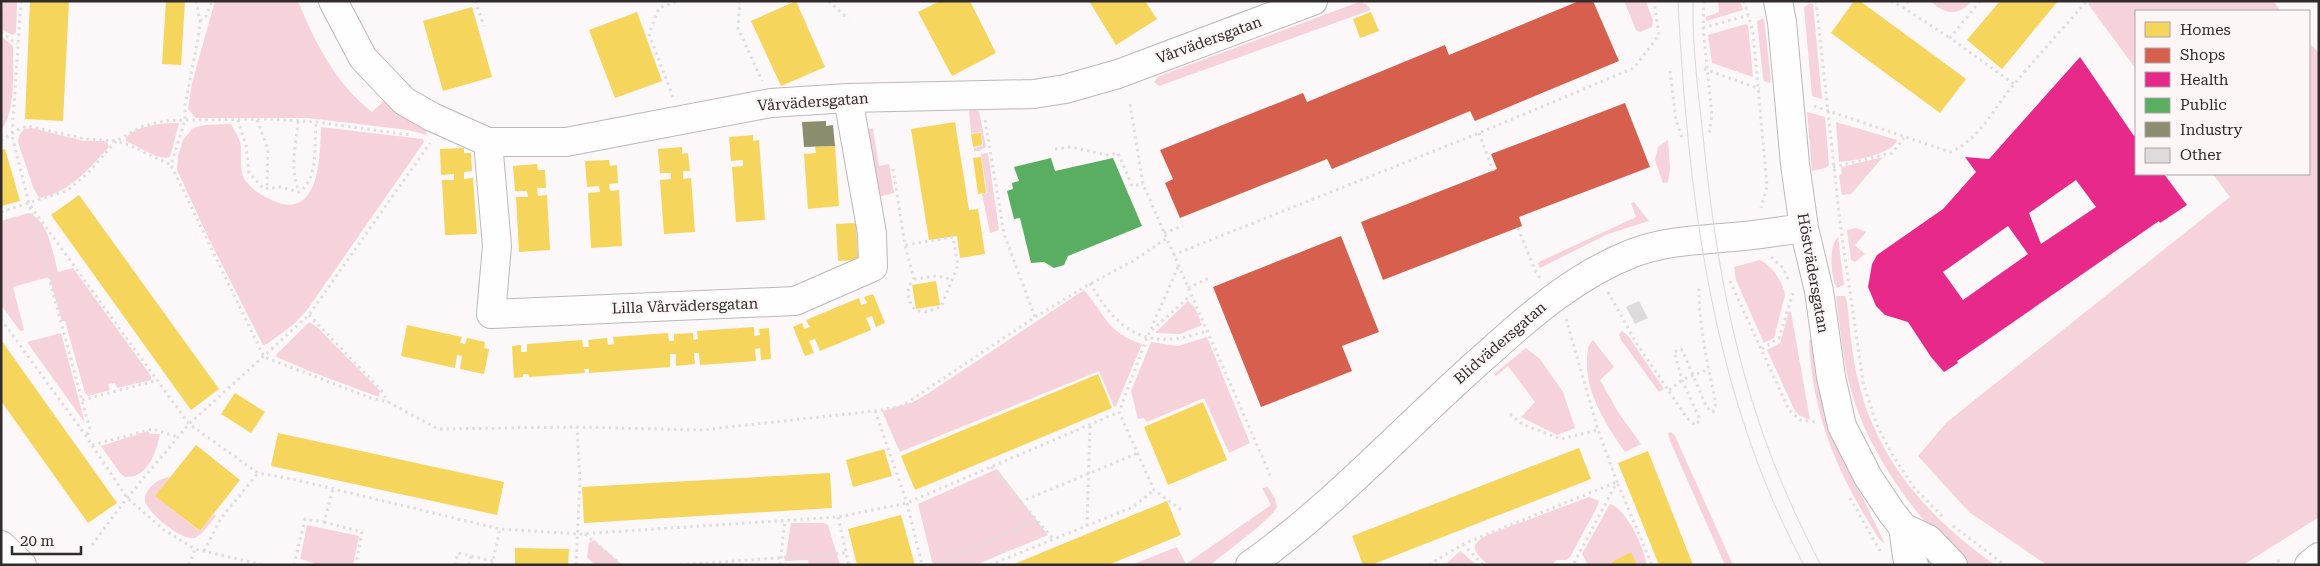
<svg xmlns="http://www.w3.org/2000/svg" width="2320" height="566" font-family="'Roboto Serif',serif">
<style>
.green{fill:#f6d3db}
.homes{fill:#f6d55c}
.shops{fill:#d6604d}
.health{fill:#e7298a;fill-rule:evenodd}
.public{fill:#5aae61}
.industry{fill:#8c8c6e}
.building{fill:#dfdadb}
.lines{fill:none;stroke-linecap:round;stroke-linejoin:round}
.minor-casing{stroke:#bcb7b8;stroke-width:30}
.path{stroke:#dfdede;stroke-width:3;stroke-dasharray:2.5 4;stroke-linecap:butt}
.minor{stroke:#fffefe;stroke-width:28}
.tram{stroke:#dbd9d9;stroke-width:1}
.labels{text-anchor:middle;stroke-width:5;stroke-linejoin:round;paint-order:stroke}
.street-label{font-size:15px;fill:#312b2c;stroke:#fdf6f7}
</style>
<rect width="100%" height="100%" fill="#fcf7f8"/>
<path class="green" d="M3 1 17 2 16 33 12 35 1 29Z
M215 1H298C315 43 336 84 372 112L388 97 425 125 427 135 408 130 308 118H196L188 109 192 83Z
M1624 1 1646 2 1653 20 1652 27 1640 32 1636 30Z
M1718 1H1740L1743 10 1706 21V17L1719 12Z
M1931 1H1972C1959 16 1944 15 1931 1Z
M2091 1H2273L2281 11H2136V69L2088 4Z
M1359 2 1366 4 1371 10 1159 86 1154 82 1158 77 1167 73Z
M1811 3 1813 4 1822 99 1812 96 1804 7Z
M1764 18 1771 81 1770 83 1764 81 1763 78 1757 21Z
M1746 24 1748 25 1753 77 1712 63 1708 35Z
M1 36 13 46C13 68 16 113 1 130Z
M2309 43 2319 53V517L2243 565H2047L1969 512 1918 456 1947 422 2230 197 2213 174H2309Z
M974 110 979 111 986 147 979 151H974V148L983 146 981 132 971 133 969 111Z
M1807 112 1825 117 1829 165 1825 168 1812 171Z
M1836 122 1897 140C1893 154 1854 161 1839 162Z
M179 123 170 157C157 161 139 146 126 141V138C136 125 164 123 179 123Z
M231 124C234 130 238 136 240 142 243 154 238 168 245 180 253 191 264 197 276 202 321 219 320 152 321 127L423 139 424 142 307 310 294 324 267 344 263 345 261 341 208 237 177 170 178 156 183 140 193 128 204 125Z
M32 128 84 141H104L107 142 109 147C88 169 71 192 39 198L33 187 18 142 19 136 24 129Z
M866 128 873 129 879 166 889 164 894 193 878 197Z
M1668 140 1670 168 1668 182 1663 183 1655 160 1658 147Z
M988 153 999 230 990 233 982 194 987 193 981 154Z
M1883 157 1851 194 1842 195 1839 176 1842 173 1841 167Z
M1634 202 1649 221 1608 234 1540 268 1538 263 1541 261 1636 217 1631 203Z
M29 213C50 223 52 252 58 272L73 268 151 376V380L117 388 115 383 108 384 110 390 88 396 85 393 65 321H62L49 277 13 287 24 330 20 331 1 305V221Z
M1856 228 1866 232 1855 245 1865 254 1855 262 1851 260 1847 230Z
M1838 237 1844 285 1837 288C1831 279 1828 246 1838 237Z
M1760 260C1771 265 1784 283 1785 295L1774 338 1764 343 1736 280 1734 267Z
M1084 290C1105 314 1107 333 1142 344L1116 406 1114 407 1099 371 900 452 882 411 913 402 924 396Z
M1836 296H1845L1847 302C1850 329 1852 358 1859 384 1878 462 1931 520 1995 565H1963C1916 515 1872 460 1852 394 1843 362 1840 328 1836 296Z
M1188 301 1195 308 1202 325 1180 334 1155 333Z
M1789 311 1791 312 1810 420 1799 415 1795 411 1767 350 1780 343Z
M309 322 317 327 380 391 379 397 309 371 277 357 276 355Z
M1622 331 1629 337 1664 389 1659 392 1621 340 1619 334Z
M61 333 82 412 85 423 27 342Z
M1207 337 1250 443 1229 453 1204 398 1147 422 1144 418 1138 419 1131 391 1151 342 1178 346Z
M1812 338 1842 455 1885 544 1879 539C1838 474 1813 419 1809 341Z
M1593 340 1614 367 1600 380 1618 412 1641 444 1625 452C1606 424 1585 393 1587 358 1588 351 1587 345 1593 340Z
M1526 348 1540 359 1563 392 1575 428 1557 435 1521 417 1535 402 1508 366 1496 376 1494 374Z
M148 431 150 434H160C156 453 148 478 125 477L120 473 101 446Z
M1671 432 1675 436 1733 565H1725L1670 441 1668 433Z
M997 469 1048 535 975 565H933L918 504Z
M170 477 156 496 199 531 214 514 216 516 202 533 195 538C180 540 151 515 145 502 143 489 159 478 170 477Z
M1268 487 1275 499 1277 507 1274 512 1257 528 1210 565H1131L1177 547 1186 564 1271 505 1262 488Z
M1589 497 1599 501 1597 507 1570 557 1566 560H1556L1552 565H1488C1476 553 1467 547 1485 536Z
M1610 504C1628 510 1643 547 1647 565H1588L1582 554Z
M791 523H824L828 525 840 565H809L808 560 785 561Z
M307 525 359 536 353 565H314V563L300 559Z
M594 540 622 565H595L587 557 589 543Z
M1460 551 1477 565H1445Z"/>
<path class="homes" d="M30 1H69L63 121 25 119Z
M166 1H185L181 65 162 64Z
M796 1 825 67 781 86 751 21Z
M940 1H970L996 53 952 76 918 12Z
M1089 1H1145L1157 19 1116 45Z
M1854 1H1860L1966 79 1940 113 1831 33Z
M2000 1H2058L2002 69 1967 40Z
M472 7 492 77 443 91 423 21Z
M637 12 662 81 615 98 589 30Z
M1371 12 1379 31 1360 38 1353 19Z
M955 122 969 210 978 209 985 254 960 258 957 236 929 240 911 129Z
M981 133 982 145 973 147 971 134Z
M753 135V141L759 140 765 220 736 222 732 167 743 166V160L731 161 729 137Z
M835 146 839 206 808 209 804 154 816 153 815 147Z
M682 147V154L688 153 690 171H683V179L691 178 695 232 664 234 660 180 671 179V173H660L658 149Z
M464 148V153H471L472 171 464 172V179L473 178 477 234 445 235 442 180H454V174L441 175 440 149Z
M5 149 20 201 1 206V150Z
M981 157 986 193 978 194 973 158Z
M609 160 610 166 617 165 618 183 609 184 610 191 619 190 622 246 591 248 588 193 600 192 599 186 587 187 585 161Z
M537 164 538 170H545L546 188H537L538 196 547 195 550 250 519 252 516 197H528L527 191H515L513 166Z
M79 195 219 389 191 410 51 215Z
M856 223 858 260 838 261 836 224Z
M936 281 940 305 916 309 912 285Z
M873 294 885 323 876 327 872 316 866 318 871 330 820 351 815 339 809 341 814 353 805 356 793 327 802 323 804 329 810 327 806 320 859 298 861 305 867 303 864 297Z
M407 325 462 337 460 343 465 344 467 338 485 342 484 348 489 349 484 374 460 369 462 356 457 355 455 368 401 356Z
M754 327V336L760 335 759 329 769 328 771 359 761 360 760 348 755 349 756 361 700 365 699 353H694L695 364 676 366V354H670V367L589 373V369H584L585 373 529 377 528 374H523V377L514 378 512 346 521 345V352H527V344L582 340 583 347H589L588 340 607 338 608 345 614 344 613 337 668 333 669 341H674V334L693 333V340L698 339 697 331Z
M1 340 117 503 88 523 1 401Z
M1098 374 1112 408 915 490 901 456Z
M235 393 265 412 251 433 221 414Z
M1203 402 1227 460 1168 485 1144 427Z
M278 433 504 482 497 515 271 466Z
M196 445 240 480 200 531 155 496Z
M1579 448 1591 479 1371 565H1363L1352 536Z
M884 449 892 476 853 487 846 460Z
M1648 451 1693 565H1659L1618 463Z
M830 473 832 508 584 523 582 487Z
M1167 501 1181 535 1108 565H1012Z
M901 515 915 565H857L848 529Z
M515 548 569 549 568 565H515Z
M1631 552 1637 565H1613L1612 562Z"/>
<path class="shops" d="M1579 1H1593L1619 61 1475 121 1470 111 1332 169 1327 159 1180 218 1165 183 1173 179 1160 150 1303 93 1307 102 1445 45 1449 55Z
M1625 103 1650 167 1519 217 1522 226 1383 280 1361 222 1497 169 1491 154Z
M1341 236 1379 332 1342 346 1352 371 1261 407 1213 287Z"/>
<path class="health" d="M2080 57 2134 136 2136 134V174H2164L2187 205 2160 223 2159 221 1957 361 1958 363 1944 372 1931 357 1908 322 1885 315 1876 306 1868 287 1872 264 1877 255 1943 209 1976 172 1965 157 1989 159ZM2076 180 2096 207 2041 244 2029 213ZM2008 226 2028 254 1963 300 1943 272Z"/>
<path class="public" d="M1051 158 1055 171 1113 158 1142 226 1068 256 1064 265 1054 268 1044 262 1031 263 1020 218 1014 219 1007 191 1013 189 1012 183 1019 181 1014 167Z"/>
<path class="industry" d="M826 121V126L833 125 835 146 804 147 802 122Z"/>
<path class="building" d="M1639 301 1648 318 1635 324 1626 307Z"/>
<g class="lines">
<g class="minor-casing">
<path id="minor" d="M333 1 363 58 404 101 432 117 488 142H566L771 103 848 98 1034 94 1065 89 1118 74 1313 1
M1778 1 1782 22 1795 164 1804 228 1819 291 1831 377 1842 426 1868 477 1892 513 1903 527 1928 539 1953 565
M488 142 497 246 491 314 795 301 873 267 872 233 848 98
M1903 527 1907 557 1914 565
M1 545 22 565
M1250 565C1339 502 1411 420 1493 349 1535 311 1579 274 1633 253 1665 241 1699 240 1733 237 1757 235 1781 231 1804 228
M2309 565 2319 557"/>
</g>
<path class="path" d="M21 1 12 135 29 204 189 424 258 473 292 479 500 529 579 534 838 517 907 503 1119 412
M196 1 200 22 198 39 185 105V120L171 165 264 357 371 398 388 402 438 429 577 427 701 430 875 411 902 406 1035 317 1088 285 1133 261 1167 238
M475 1 484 26
M740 1 738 28 762 81
M829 1 848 19
M1704 1 1703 28 1712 115 1709 134
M1744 1 1753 32 1767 186 1761 208
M1816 1 1840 222 1863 382 1876 423 1892 454 1915 489 1943 517
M1891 1 1904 8
M1908 1 1904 8 1950 38
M1980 1 1950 38 2014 84
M200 21 206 16 212 1
M1703 28 1749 15
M1 32 17 44
M1704 69 1760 89
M1670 71 1676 120 1682 138
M673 97 649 34 659 8 677 1
M1130 104 1143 184 1271 477
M1814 106 1950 152C1979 141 1995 106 2015 83 2039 55 2063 28 2087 1
M238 120 246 146 249 173 264 189 281 187 299 192C319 179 314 144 316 122
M257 120 268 149 267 189
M985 120 1004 234 1035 317
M298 121C296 148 289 165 299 192
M1479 133 1493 171
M1 141 19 129 28 126 85 139 116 141 141 127 164 121 185 120 267 119 316 122 410 135
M1055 149 1071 147 1107 155 1118 153 1132 186 1143 184
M1833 167 1892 153 1904 138
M893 169 905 245 914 279C905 289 907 300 915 310L925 312 941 307 958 265 953 237 905 245
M30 207 90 430 86 436
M1 212 68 190 88 173 116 141 129 145 171 165
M1518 228 1535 270 1540 278
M1164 233 1183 226
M1173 255 1479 133 1634 68 1659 35 1654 1
M1771 257 1783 268 1789 282
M1178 267 1146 340 1119 412 1154 490 1184 512
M914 279 938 276 953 280
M1730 281 1789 410 1800 420 1816 422
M1090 283C1120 335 1148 351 1207 331
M1188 288 1209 278
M1608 292 1637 344 1687 418 1695 425 1700 420 1682 380 1674 352 1681 349 1683 352 1707 408 1713 412 1716 404C1708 366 1699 328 1699 289L1702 286
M309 315 381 390 388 402
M1 319 86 436 127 498 164 530 195 549 263 565
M1566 319 1598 430 1617 482 1573 565
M1152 330 1191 295
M1762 349 1779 338 1793 293
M1669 390 1682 380 1709 369
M82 400 158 380
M875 411 907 503 922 565
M1510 414 1522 424 1561 439 1598 430
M92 445 153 429 178 437
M991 467 1053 539
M1850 498 1880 551
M1020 502 1138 453
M838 517 849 565
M324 522 362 532 356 565
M1087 526 1090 425
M1953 526 2005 565
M585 534 621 565
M1463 544 1483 565
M92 545 127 498 189 424 309 315 430 143
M204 551 221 518 258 473
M189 565 195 549
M294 565 305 519 324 522 333 489
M455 565 458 553 493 561
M469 565 471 556
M492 565 500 529
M576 565 580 482 577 427
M680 565 845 553
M780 565 785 520
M933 565 1037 521
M990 565 1133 507 1154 490
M1429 565 1463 544 1617 482 1652 565
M2272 565 2280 560"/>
<use href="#minor" class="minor"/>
<path class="tram" d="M1678 1C1688 194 1711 393 1804 565
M1693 1C1692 49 1699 97 1704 145 1720 299 1747 427 1821 565"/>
</g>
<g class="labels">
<g class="street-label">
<text transform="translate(1209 40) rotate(-20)" y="5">Vårvädersgatan</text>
<text transform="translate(813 102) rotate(-4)" y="5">Vårvädersgatan</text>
<text transform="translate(1813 273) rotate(80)" y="5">Höstvädersgatan</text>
<text transform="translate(685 306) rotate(-2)" y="5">Lilla Vårvädersgatan</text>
<text transform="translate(1500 343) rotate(-41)" y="5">Blidvädersgatan</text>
</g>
</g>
<rect width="2320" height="566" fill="none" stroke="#312b2c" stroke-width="5"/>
<rect x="2135" y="10" width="175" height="165" fill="#fdf6f7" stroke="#aba5a6"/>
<rect x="2145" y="22" width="25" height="15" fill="#f6d55c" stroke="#aba5a6"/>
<text x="2180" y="35" font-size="15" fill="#312b2c">Homes</text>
<rect x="2145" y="48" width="25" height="15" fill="#d6604d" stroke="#aba5a6"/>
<text x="2180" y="60" font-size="15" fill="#312b2c">Shops</text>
<rect x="2145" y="72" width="25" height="15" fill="#e7298a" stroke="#aba5a6"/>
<text x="2180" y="85" font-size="15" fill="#312b2c">Health</text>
<rect x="2145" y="98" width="25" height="15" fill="#5aae61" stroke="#aba5a6"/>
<text x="2180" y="110" font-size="15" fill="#312b2c">Public</text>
<rect x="2145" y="122" width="25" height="15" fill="#8c8c6e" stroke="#aba5a6"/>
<text x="2180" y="135" font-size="15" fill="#312b2c">Industry</text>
<rect x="2145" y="148" width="25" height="15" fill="#dfdadb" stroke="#aba5a6"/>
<text x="2180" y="160" font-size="15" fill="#312b2c">Other</text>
<path d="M12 546v8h69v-8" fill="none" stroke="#312b2c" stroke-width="2.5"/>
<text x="20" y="546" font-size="15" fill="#312b2c" stroke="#fdf6f7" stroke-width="4" paint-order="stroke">20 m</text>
</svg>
